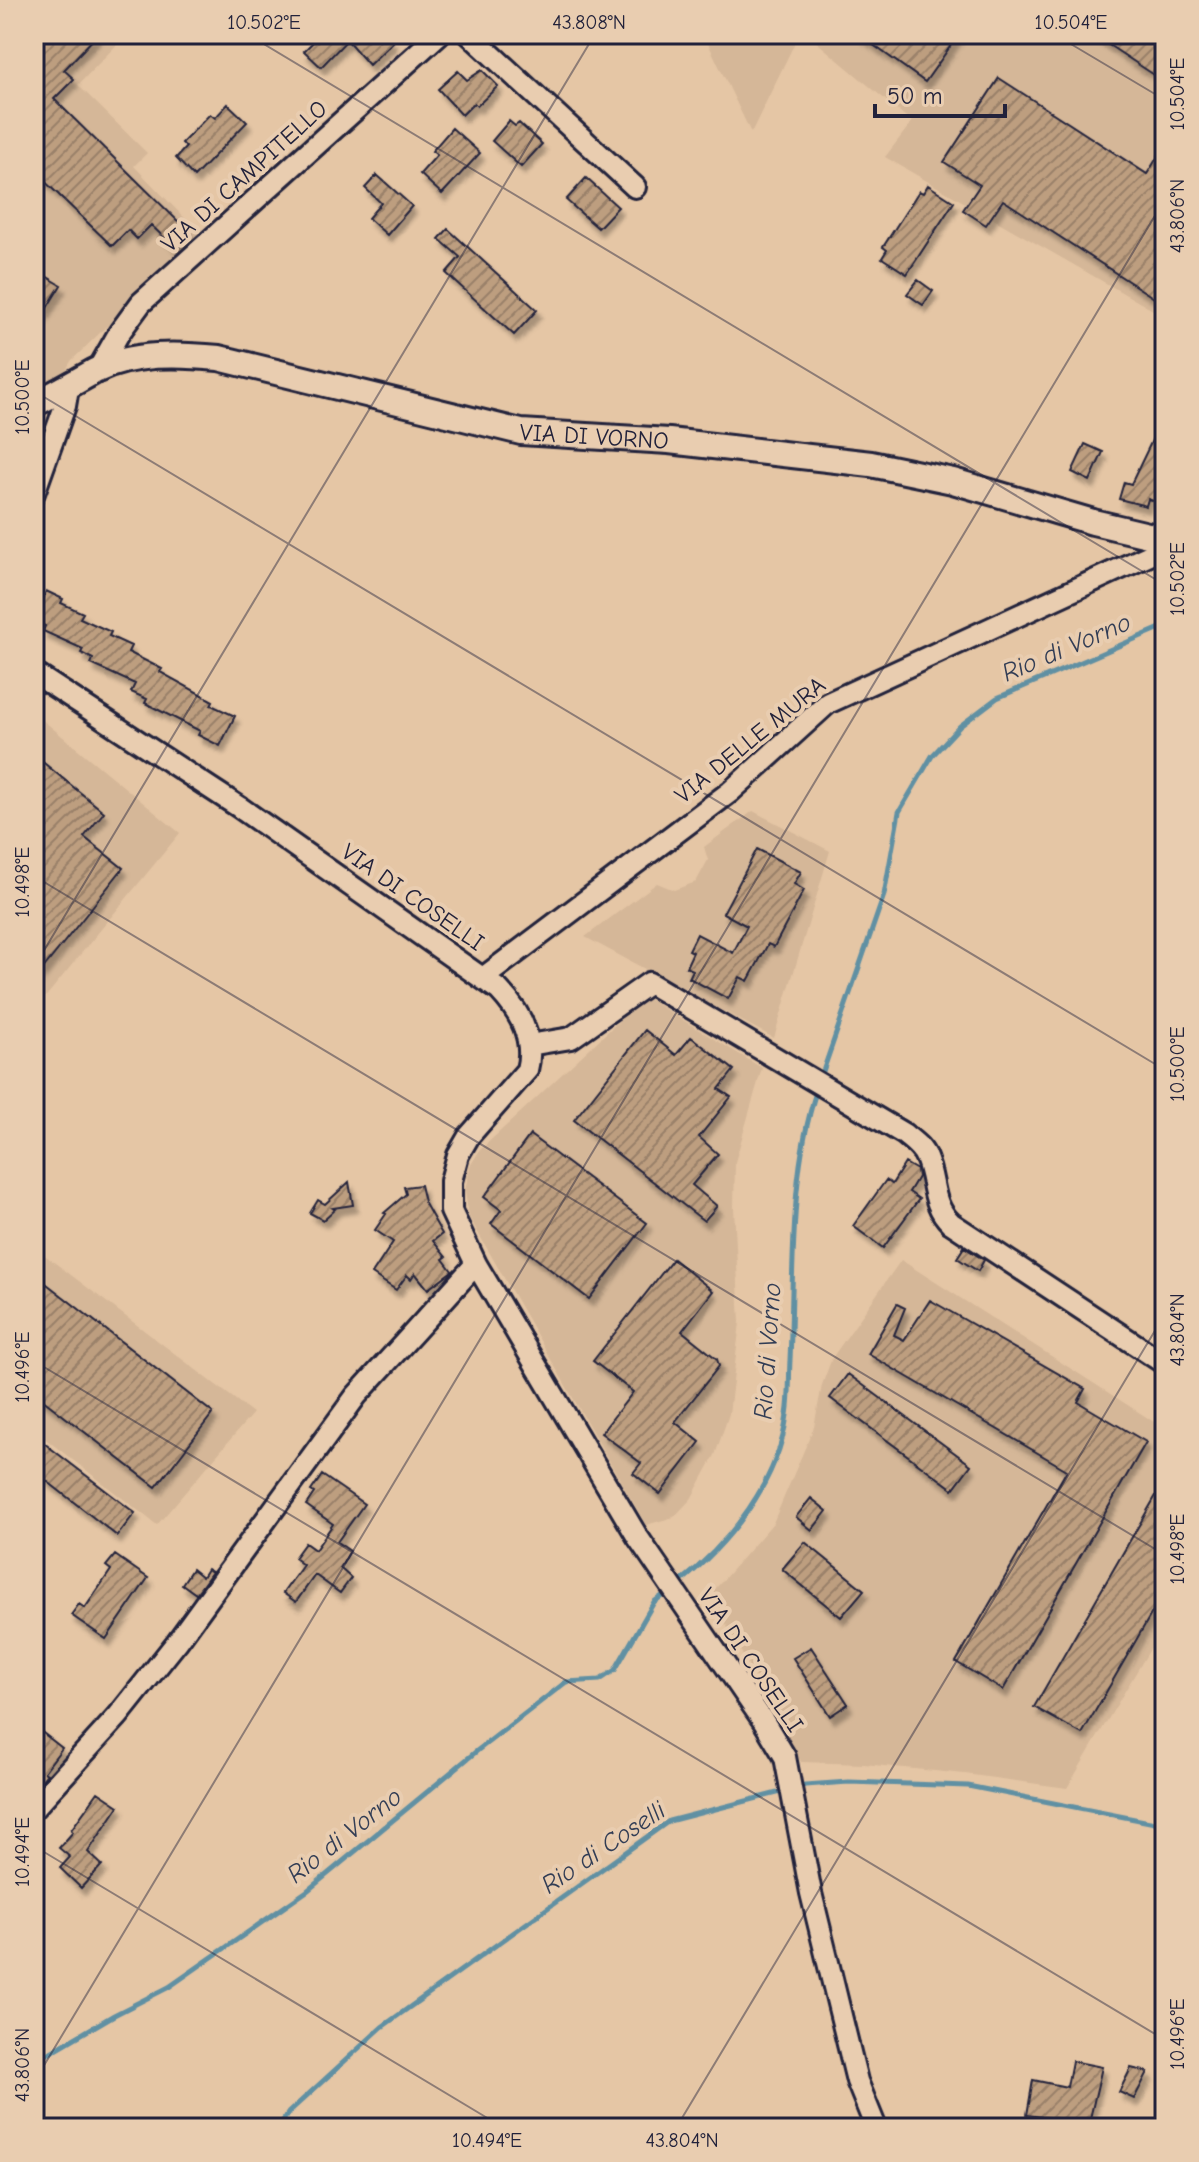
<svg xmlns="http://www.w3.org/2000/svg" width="1199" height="2162" font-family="'Comic Neue',sans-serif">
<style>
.built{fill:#d5b798}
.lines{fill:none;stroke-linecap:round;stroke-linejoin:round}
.stream{stroke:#6190a3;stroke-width:5}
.building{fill:url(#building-hatch);stroke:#22223b;stroke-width:2;filter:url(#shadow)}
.minor-casing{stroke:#22223b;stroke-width:26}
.tertiary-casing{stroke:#22223b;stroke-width:30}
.minor{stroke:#e9cdb0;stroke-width:20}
.tertiary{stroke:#e9cdb0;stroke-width:24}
.ticks{fill:none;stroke:#22223b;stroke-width:2;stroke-opacity:0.45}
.labels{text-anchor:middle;stroke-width:8;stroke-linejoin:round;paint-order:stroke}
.street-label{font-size:24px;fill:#22223b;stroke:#e9cdb0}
.water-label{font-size:26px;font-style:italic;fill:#323d55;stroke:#e9cdb0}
.neatline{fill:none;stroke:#22223b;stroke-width:3}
.ticks-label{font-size:20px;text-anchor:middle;fill:#22223b}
</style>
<defs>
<pattern id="building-hatch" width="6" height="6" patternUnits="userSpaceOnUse" patternTransform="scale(2)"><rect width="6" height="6" fill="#bd9e7f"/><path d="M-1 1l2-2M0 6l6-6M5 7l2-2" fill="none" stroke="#998069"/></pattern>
<filter id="shadow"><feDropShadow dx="4" dy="7" stdDeviation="2" flood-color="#0004"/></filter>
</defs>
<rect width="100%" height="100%" fill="#e5c6a5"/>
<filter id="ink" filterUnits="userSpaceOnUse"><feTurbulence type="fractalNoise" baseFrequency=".0125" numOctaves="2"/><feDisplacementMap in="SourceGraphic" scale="16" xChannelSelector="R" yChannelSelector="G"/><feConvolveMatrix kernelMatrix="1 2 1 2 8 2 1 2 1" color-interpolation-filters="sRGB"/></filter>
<g filter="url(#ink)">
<path class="built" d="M34 34H127L78 85 147 153 134 166 201 235 71 361 34 429Z
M702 34H799L751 133 708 43Z
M807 34H1165V317L885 157 912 122Z
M34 713 180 833 34 1011Z
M753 811 830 851 774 1038 585 937 657 883 674 890 696 882 708 860 704 847Z
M645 997 762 1068 735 1162 734 1208 740 1322 729 1414 715 1455 691 1499 674 1517 646 1525 469 1217 465 1191 470 1166 480 1150Z
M34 1247 253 1413 157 1525 34 1430Z
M901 1260 1165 1429V1624L1067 1788 965 1774 864 1764 801 1762 710 1595 773 1523 814 1427 822 1385 832 1358Z"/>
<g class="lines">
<path class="stream" d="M820 1080 884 895 899 812 932 756 960 726 997 698 1165 626
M678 1584C730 1543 778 1482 787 1415 790 1397 789 1378 790 1360 794 1272 789 1173 817 1089
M795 1788 805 1785 849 1782 968 1786 1165 1825
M34 2062 114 2015 169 1987 307 1891 478 1750 566 1682 600 1680 615 1670 654 1602 670 1590
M278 2128 289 2112 382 2027 669 1821 785 1791"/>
</g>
<path class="building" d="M34 34H98L64 70 74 79 54 99 191 234 176 249 151 225 137 239 128 230 112 246 34 171Z
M321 34H385L393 42 369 65 347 40 321 67 304 51Z
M858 34H959L925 82Z
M1092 34H1165V82Z
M482 70 498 86 477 106 474 103 462 115 438 89 458 71 467 80Z
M999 78 1147 174 1165 145V305L1003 200 986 225 963 210 980 185 944 162Z
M228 104 247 122 194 177 176 158 186 147 182 143 210 114 215 118Z
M509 121 515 126 519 123 542 144 521 167 492 141Z
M452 128 480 153 442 194 420 174 437 155 432 151Z
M377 175 412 206 387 235 368 218 381 203 365 188Z
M586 178 618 207 598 228 566 200Z
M928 185 954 202 907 274 882 258 887 250 883 247 919 191 923 193Z
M448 229 537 310 514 335 446 273 460 257 439 239Z
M34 269 61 285 34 329Z
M918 280 933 291 923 305 907 294Z
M1155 434 1165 439V505L1148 499 1146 506 1119 499 1124 482 1131 484Z
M1085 444 1103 452 1090 481 1072 472Z
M46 591 63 599 61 603 83 613 80 618 111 632 109 636 131 646 128 652 162 669 160 672 213 701 211 705 235 716 220 746 198 735 200 731 145 703 147 699 131 692 135 684 91 664 93 659 81 653 83 649 43 631 45 626 34 621V618Z
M34 755 104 812 84 837 123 868 34 980Z
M757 849 801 872 794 884 804 890 774 947 768 944 748 981 740 977 728 999 689 978 693 970 686 967 693 952 689 950 697 934 733 953 747 926 723 913Z
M645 1030 676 1055 691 1037 734 1070 719 1089 731 1097 699 1137 718 1154 692 1185 717 1206 704 1221 574 1120Z
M530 1135 647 1223 589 1299 491 1224 501 1210 484 1197Z
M905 1163 917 1170 918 1177 909 1192 919 1199 883 1248 853 1226 886 1180 892 1184Z
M349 1182 353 1205 333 1208 335 1209 323 1220 310 1213 318 1200 325 1204Z
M420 1185 424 1202 442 1234 433 1241 446 1257 443 1259 452 1271 428 1289 415 1273 411 1279 407 1275 396 1290 372 1274 393 1242 375 1230 386 1214 384 1213 406 1194 404 1187Z
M964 1247 984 1260 978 1271 957 1258Z
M673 1259 713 1291 682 1331 717 1359 719 1366 675 1422 700 1442 660 1494 633 1473 641 1463 601 1433 633 1392 593 1361Z
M34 1274 213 1413 156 1487 34 1393Z
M930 1300 1085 1389 1078 1402 1146 1442 1003 1690 956 1662 1067 1470 868 1354 897 1304 905 1308 894 1335 904 1340Z
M848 1374 971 1465 953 1489 830 1398Z
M40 1440 135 1513 117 1536 34 1471V1448Z
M322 1475 364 1504 337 1542 350 1551 340 1568 351 1578 340 1593 315 1575 296 1602 283 1593 303 1565 294 1558 305 1543 315 1550 333 1524 306 1505 314 1493 311 1491Z
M1165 1480V1590L1082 1734 1034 1707Z
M811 1498 827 1511 812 1530 796 1517Z
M805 1542 864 1590 841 1617 782 1569Z
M115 1555 148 1578 106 1639 71 1615 79 1604 85 1608 111 1570 106 1566Z
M192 1569 202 1577 207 1569 212 1572 196 1594 182 1584Z
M811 1647 848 1704 830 1716 793 1658Z
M34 1726 62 1748 44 1772 47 1774 34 1789Z
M98 1792 119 1806 88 1852 102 1865 81 1888 60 1868 70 1857 59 1848 73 1832 71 1830Z
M1072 2061 1102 2067 1089 2123 1027 2115 1033 2080 1067 2087Z
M1131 2068 1148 2072 1134 2099 1119 2092Z"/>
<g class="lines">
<g class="minor-casing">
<path id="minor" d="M469 34 635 187
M98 370 119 333 141 303 439 34
M34 493 65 406 68 388
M34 673 239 807 499 990C520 1012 535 1039 527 1070L469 1136 458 1155 451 1181V1211L476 1264 637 1536 764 1722 785 1757 811 1893 857 2081 876 2128
M483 978 730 792 828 703 1165 548
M529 1045 571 1038 649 983 904 1134C912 1141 922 1147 926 1158 936 1182 931 1204 951 1223L1165 1364
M34 1808 118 1716 177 1642 356 1396 476 1264"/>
</g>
<g class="tertiary-casing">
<g id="tertiary">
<path id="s1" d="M34 404C55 394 75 382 95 371 133 352 179 354 219 358L521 432 669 441 871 464 953 481 1093 522 1165 539"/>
</g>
</g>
<use href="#minor" class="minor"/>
<use href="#tertiary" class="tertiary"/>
</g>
</g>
<path class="ticks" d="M247 34 1165 585M1054 34 1165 100M34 391 1165 1070M34 876 1165 1555M34 967 595 34M34 1361 1165 2040M34 1846 504 2128M34 2082 1165 199M676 2128 1165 1314"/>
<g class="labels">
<g class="street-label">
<text transform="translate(244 176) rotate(-42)" y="8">VIA DI CAMPITELLO</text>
<text dy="8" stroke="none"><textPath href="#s1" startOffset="580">VIA DI VORNO</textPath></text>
<text transform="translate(750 740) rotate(-39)" y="8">VIA DELLE MURA</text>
<text transform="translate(413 897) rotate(35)" y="8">VIA DI COSELLI</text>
<text transform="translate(751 1660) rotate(56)" y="8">VIA DI COSELLI</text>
</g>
<g class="water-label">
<text transform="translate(1066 647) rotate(-23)" y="9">Rio di Vorno</text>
<text transform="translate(767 1351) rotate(-86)" y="9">Rio di Vorno</text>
<text transform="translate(344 1835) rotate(-38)" y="9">Rio di Vorno</text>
<text transform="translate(603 1847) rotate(-34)" y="9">Rio di Coselli</text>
</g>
</g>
<rect width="1199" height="2162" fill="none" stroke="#e9cdb0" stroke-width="88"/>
<path d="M875 104v12h130v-12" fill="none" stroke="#22223b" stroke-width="4"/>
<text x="887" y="104" font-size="24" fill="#22223b" stroke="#e9cdb0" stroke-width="6" paint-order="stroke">50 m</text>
<rect x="44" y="44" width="1111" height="2074" class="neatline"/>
<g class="ticks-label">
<text x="264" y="29">10.502°E</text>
<text x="589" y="29">43.808°N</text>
<text x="1071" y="29">10.504°E</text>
<text transform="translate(1177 94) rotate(-90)" y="7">10.504°E</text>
<text transform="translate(1177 216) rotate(-90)" y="7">43.806°N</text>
<text transform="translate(22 397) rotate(-90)" y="7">10.500°E</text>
<text transform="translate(1177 579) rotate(-90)" y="7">10.502°E</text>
<text transform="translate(22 882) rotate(-90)" y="7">10.498°E</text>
<text transform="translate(1177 1064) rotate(-90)" y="7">10.500°E</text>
<text transform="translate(1177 1330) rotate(-90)" y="7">43.804°N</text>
<text transform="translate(22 1367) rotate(-90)" y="7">10.496°E</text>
<text transform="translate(1177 1549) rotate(-90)" y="7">10.498°E</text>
<text transform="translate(22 1852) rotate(-90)" y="7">10.494°E</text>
<text transform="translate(1177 2034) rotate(-90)" y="7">10.496°E</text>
<text transform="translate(22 2065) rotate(-90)" y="7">43.806°N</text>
<text x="487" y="2147">10.494°E</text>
<text x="682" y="2147">43.804°N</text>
</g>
</svg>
